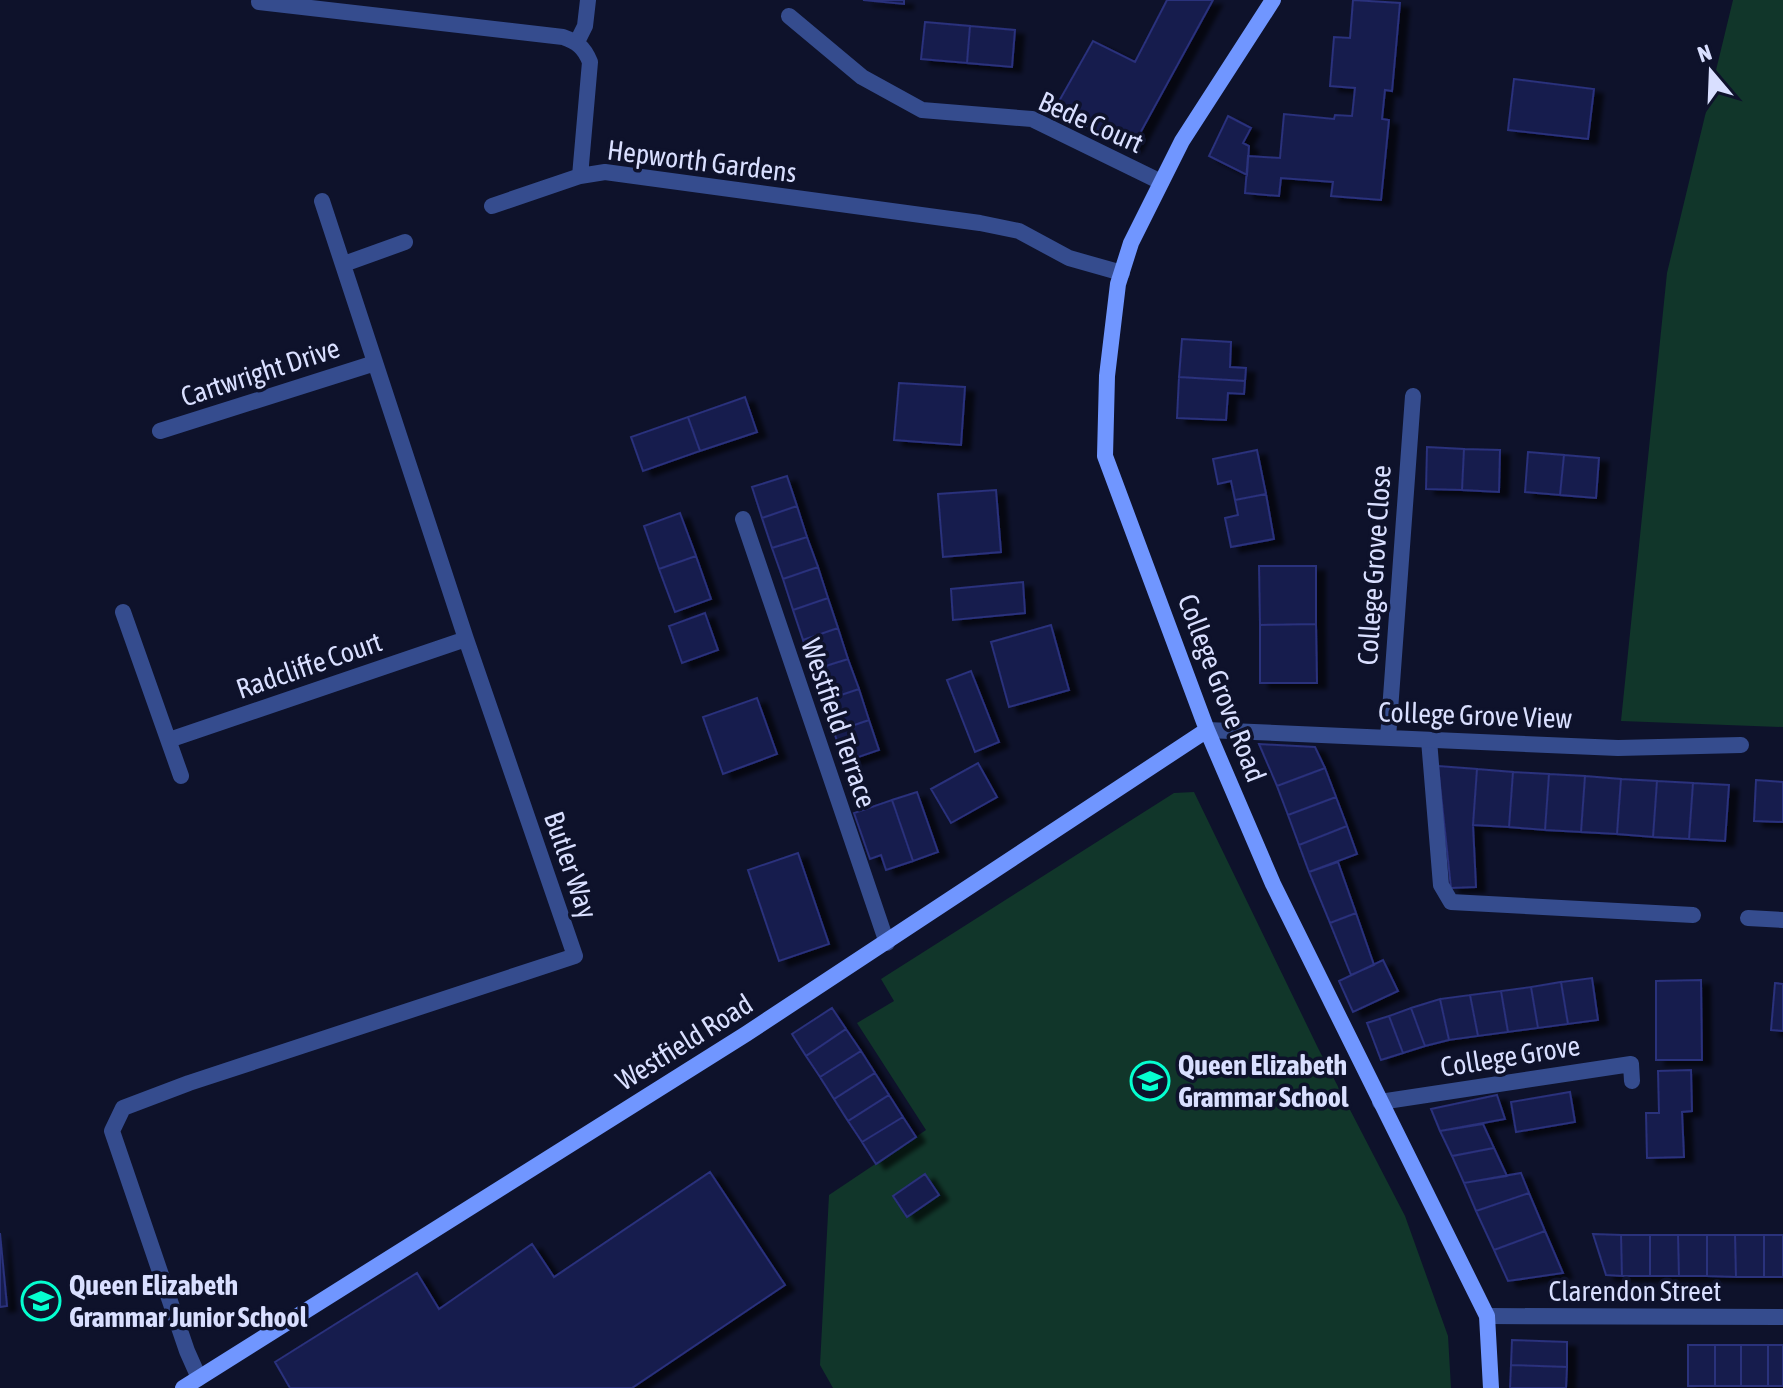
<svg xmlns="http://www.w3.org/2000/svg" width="1783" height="1388" font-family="'Asap Condensed',sans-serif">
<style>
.green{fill:#11362a}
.building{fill:#191d4e;stroke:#29307c;stroke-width:2;filter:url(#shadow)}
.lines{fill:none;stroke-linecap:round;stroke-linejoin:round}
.lane{stroke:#354c8e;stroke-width:16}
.street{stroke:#354c8e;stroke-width:16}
.secondary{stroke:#7096ff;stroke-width:16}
.labels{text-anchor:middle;stroke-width:7;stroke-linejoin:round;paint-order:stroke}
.street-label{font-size:28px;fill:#d9dfff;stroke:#0e122b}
.poi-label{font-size:28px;font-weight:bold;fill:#d9dfff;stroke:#0e122b;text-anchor:start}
</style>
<defs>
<filter id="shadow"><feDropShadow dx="9" dy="5" stdDeviation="2" flood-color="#0009"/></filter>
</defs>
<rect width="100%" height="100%" fill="#0e122b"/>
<path class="green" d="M1733 0H1783V727L1621 721 1667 273Z
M1194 792 1318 1048 1405 1216 1448 1336 1451 1388H833L820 1365 829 1195 926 1130 857 1023 894 1001 881 979 1174 793Z"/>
<path class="building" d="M863 0H904V4Z
M1167 0H1213L1132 148 1054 110 1093 41 1135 62Z
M1353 0 1400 3 1392 91 1385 90 1382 119 1389 120 1381 200 1331 196 1333 182 1281 178 1279 196 1245 193 1248 156 1280 158 1284 114 1334 119 1335 115 1352 116 1355 88 1330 86 1334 37 1350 38Z
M925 22 970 26 967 63 921 59Z
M970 26 1015 30 1012 67 967 63Z
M1514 79 1594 89 1588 139 1508 130Z
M1228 116 1251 128 1243 143 1249 146 1247 175 1209 156Z
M1182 339 1231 342 1230 367 1246 368 1245 381 1179 377Z
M1179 377 1245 381 1244 394 1228 393 1226 420 1177 418Z
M899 383 965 387 961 445 894 440Z
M745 397 757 432 700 451 688 417Z
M688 417 700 451 643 471 631 437Z
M1427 447 1464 449 1462 490 1426 489Z
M1464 449 1500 450 1499 492 1462 490Z
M1257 450 1266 494 1235 500 1231 481 1218 484 1213 459Z
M1528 452 1564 455 1560 495 1525 492Z
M1564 455 1599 458 1596 498 1560 495Z
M787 476 797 506 762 518 752 487Z
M996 490 1001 552 943 557 938 494Z
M1266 494 1274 539 1231 547 1225 518 1238 515 1235 500Z
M797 506 807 537 772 548 762 518Z
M680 513 696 556 659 569 644 526Z
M807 537 818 567 783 579 772 548Z
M696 556 711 599 675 612 659 569Z
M1259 566H1316V624L1260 625Z
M818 567 828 598 793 610 783 579Z
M1023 582 1025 613 953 620 951 589Z
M828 598 838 628 803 640 793 610Z
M705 613 718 650 682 663 669 626Z
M1316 624 1317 683H1260V625Z
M1051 625 1069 690 1009 707 991 642Z
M838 628 848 659 813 670 803 640Z
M848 659 859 689 823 701 813 670Z
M971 671 999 742 975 752 947 680Z
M859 689 869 720 834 732 823 701Z
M757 698 777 754 723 774 703 717Z
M869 720 879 750 844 762 834 732Z
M1259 744 1315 747 1325 768 1277 786Z
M978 763 997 797 951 823 931 789Z
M1438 766 1477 769 1473 825 1476 887 1451 888Z
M1325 768 1336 797 1288 815 1277 786Z
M1477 769 1513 772 1509 827 1473 825Z
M1513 772 1549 774 1545 830 1509 827Z
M1549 774 1585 776 1581 832 1545 830Z
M1585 776 1621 779 1617 834 1581 832Z
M1621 779 1657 781 1653 837 1617 834Z
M1756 780 1783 782V822L1754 821Z
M1657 781 1693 783 1689 839 1653 837Z
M1693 783 1729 785 1725 841 1689 839Z
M917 792 938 852 913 861 892 800Z
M1336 797 1347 826 1299 845 1288 815Z
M892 800 913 861 886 870 881 855 870 859 854 813Z
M1347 826 1357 854 1309 872 1299 845Z
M798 853 829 944 779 961 748 870Z
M1338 862 1356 913 1330 923 1309 872Z
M1356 913 1374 965 1351 975 1330 923Z
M1383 960 1398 991 1353 1012 1339 981Z
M1592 978 1598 1020 1568 1024 1561 982Z
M1701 980 1702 1060H1656V981Z
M1561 982 1568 1024 1538 1028 1531 987Z
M1775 983 1783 984V1031L1771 1030Z
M1531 987 1538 1028 1508 1032 1501 991Z
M1501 991 1508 1032 1478 1036 1470 995Z
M1470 995 1478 1036 1449 1040 1440 999Z
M1440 999 1449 1040 1425 1046 1411 1008Z
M832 1008 846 1029 806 1056 792 1034Z
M1411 1008 1425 1046 1403 1053 1389 1016Z
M1389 1016 1403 1053 1381 1060 1367 1023Z
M846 1029 861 1051 820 1077 806 1056Z
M861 1051 875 1073 834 1099 820 1077Z
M1691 1070 1692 1111 1682 1112 1684 1157 1647 1158 1646 1113H1659L1658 1071Z
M875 1073 889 1095 848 1121 834 1099Z
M1570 1092 1575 1122 1516 1132 1511 1102Z
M889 1095 903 1117 862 1142 848 1121Z
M1497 1095 1505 1119 1440 1131 1431 1109Z
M903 1117 916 1137 876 1164 862 1142Z
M1483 1124 1494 1148 1452 1156 1440 1131Z
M1494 1148 1507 1176 1464 1183 1452 1156Z
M710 1172 785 1285 632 1388H290L275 1362 417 1273 439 1309 532 1244 554 1277Z
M1521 1173 1529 1193 1476 1211 1464 1183Z
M925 1174 939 1195 907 1217 893 1196Z
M1529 1193 1545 1231 1494 1250 1476 1211Z
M1545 1231 1563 1273 1508 1281 1494 1250Z
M0 1233 7 1306 0 1307Z
M1593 1234 1621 1235 1622 1276 1606 1275Z
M1621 1235H1650V1276H1622Z
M1650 1235H1678L1679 1276H1650Z
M1678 1235H1707V1276H1679Z
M1707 1235H1735L1736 1277 1707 1276Z
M1735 1235H1764V1277H1736Z
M1764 1235H1783V1277H1764Z
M1512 1340 1567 1342V1367L1511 1365Z
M1688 1345H1715V1386H1688Z
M1715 1345H1741V1386H1715Z
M1741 1345H1768V1386H1741Z
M1768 1345H1783V1386H1768Z
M1511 1365 1567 1367 1566 1388H1510Z"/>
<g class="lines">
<path class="lane" d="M1429 740 1441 885 1451 902 1693 915"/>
<path class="street" d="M259 2 563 37C577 42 584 47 590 62L580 176
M789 16 862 77 922 110 1032 119 1161 182
M577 42 585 26 588 0
M492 206 580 176 605 172 980 223 1019 231 1069 258 1122 273
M344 264 405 242
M160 431 375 363
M743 519 887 943
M123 612 181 776
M1207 730 1618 748 1741 745
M1388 738 1413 396
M169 740 466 639
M1748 918 1783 920
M1380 1102 1631 1064 1632 1081
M1487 1316 1783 1317
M199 1378 187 1351 112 1131 123 1108 189 1083 575 956 466 639 322 201"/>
<path class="secondary" d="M1273 0 1182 141 1131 243 1118 284 1107 376 1105 456 1207 730 1273 884 1487 1316 1491 1388
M183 1388 746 1034 1207 730"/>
</g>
<defs>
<g id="school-ring" transform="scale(2)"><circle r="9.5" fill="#0e122b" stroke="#05ffd0" stroke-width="1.5"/><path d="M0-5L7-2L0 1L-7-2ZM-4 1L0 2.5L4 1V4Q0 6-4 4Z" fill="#05ffd0"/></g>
</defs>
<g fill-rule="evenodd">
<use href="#school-ring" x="1150" y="1081"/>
<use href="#school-ring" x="41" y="1301"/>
</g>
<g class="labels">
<g class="street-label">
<text transform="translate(1091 122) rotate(24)" y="10">Bede Court</text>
<text transform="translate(702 161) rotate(7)" y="10">Hepworth Gardens</text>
<text transform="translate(260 372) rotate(-18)" y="10">Cartwright Drive</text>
<text transform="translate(1374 565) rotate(-86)" y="10">College Grove Close</text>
<text transform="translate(309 665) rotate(-19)" y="10">Radcliffe Court</text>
<text transform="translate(1222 688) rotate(69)" y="10">College Grove Road</text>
<text transform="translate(1475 715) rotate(2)" y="10">College Grove View</text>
<text transform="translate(839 723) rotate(71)" y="10">Westfield Terrace</text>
<text transform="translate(571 865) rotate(71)" y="10">Butler Way</text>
<text transform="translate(684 1042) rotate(-32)" y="10">Westfield Road</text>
<text transform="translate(1510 1056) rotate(-9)" y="10">College Grove</text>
<text x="1635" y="1301">Clarendon Street</text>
</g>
<g class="poi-label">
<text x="1178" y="1075">Queen Elizabeth<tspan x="1178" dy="32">Grammar School</tspan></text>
<text x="69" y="1295">Queen Elizabeth<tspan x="69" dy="32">Grammar Junior School</tspan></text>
</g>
</g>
<g transform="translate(1711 72) rotate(341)" stroke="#0e122b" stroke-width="6" paint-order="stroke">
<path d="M0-6L14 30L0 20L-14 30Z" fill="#d9dfff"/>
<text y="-12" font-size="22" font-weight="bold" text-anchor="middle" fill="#d9dfff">N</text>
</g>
</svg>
